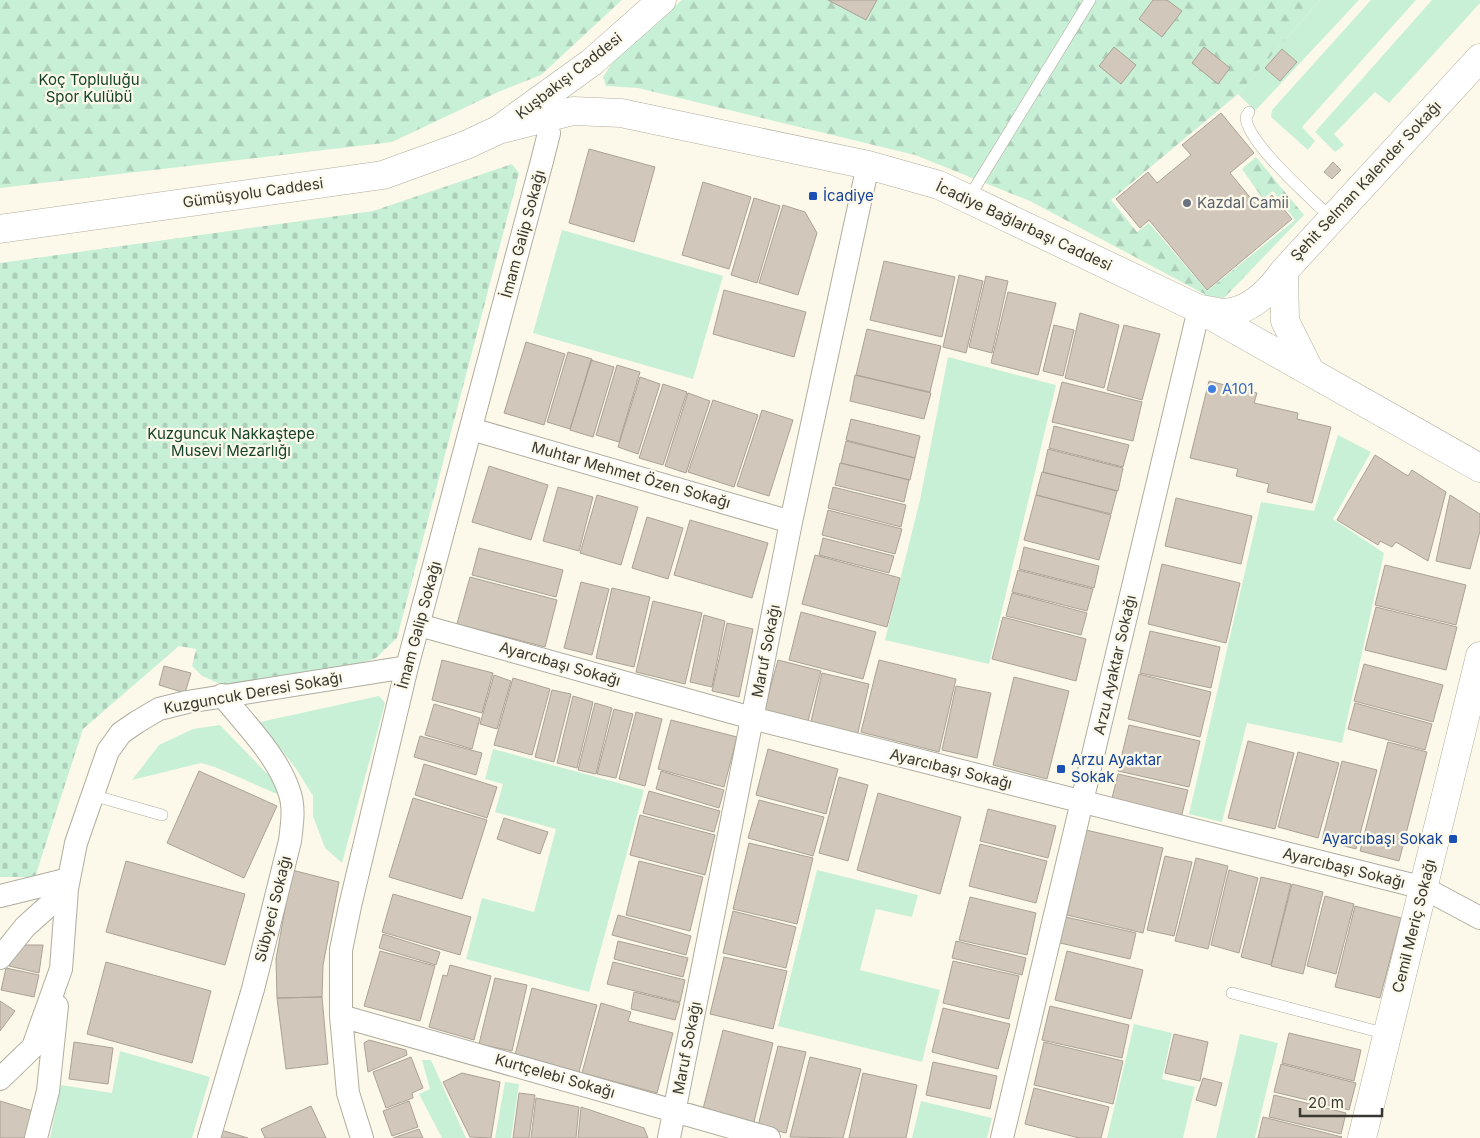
<svg xmlns="http://www.w3.org/2000/svg" width="1480" height="1138" font-family="Inter,sans-serif">
<style>
.green{fill:#c8f0d7}
.forest{fill:url(#forest-firs)}
.cemetery{fill:url(#cemetery-stones)}
.building{fill:#d1c8bb;stroke:#aba295}
.lines{fill:none;stroke-linecap:round;stroke-linejoin:round}
.lane-casing{stroke:#b0ad9e;stroke-width:12}
.street-casing{stroke:#b0ad9e;stroke-width:24}
.secondary-casing{stroke:#b0ad9e;stroke-width:29}
.lane{stroke:#fff;stroke-width:11}
.street{stroke:#fff;stroke-width:22}
.secondary{stroke:#fff;stroke-width:28}
.transit-dot{fill:#1a4fb4;stroke:#fcf9ea;stroke-width:2}
.worship-dot{fill:#6b7280;stroke:#fcf9ea;stroke-width:2}
.shop-dot{fill:#3f7fe0;stroke:#fcf9ea;stroke-width:2}
.labels{text-anchor:middle;stroke-width:4.5;stroke-linejoin:round;paint-order:stroke}
.street-label{font-size:15px;fill:#393832;stroke:#fcf9ea}
.park-label{font-size:15px;fill:#15432b;stroke:#fcf9ea}
.transit-label{font-size:15px;fill:#164399;stroke:#fcf9ea;text-anchor:start}
.worship-label{font-size:15px;fill:#5b616d;stroke:#fcf9ea;text-anchor:start}
.shop-label{font-size:15px;fill:#366cbe;stroke:#fcf9ea;text-anchor:start}
</style>
<defs>
<pattern id="forest-firs" width="22" height="20" patternUnits="userSpaceOnUse" patternTransform="scale(1.25)"><rect width="22" height="20" fill="#c8f0d7"/><path d="M5 1l3.5 6h-7zM16 11l3.5 6h-7z" fill="#adcfb9"/></pattern>
<pattern id="cemetery-stones" width="16" height="16" patternUnits="userSpaceOnUse" patternTransform="scale(1.25)"><rect width="16" height="16" fill="#c8f0d7"/><path d="M2 7V4a2 2 0 0 1 4 0v3zM10 15v-3a2 2 0 0 1 4 0v3z" fill="#adcfb9"/></pattern>
</defs>
<rect width="100%" height="100%" fill="#fcf9ea"/>
<path class="green" d="M1320 0H1359L1255 111 1238 94Z
M1371 0H1416L1302 127 1315 141 1308 150 1271 117 1272 110Z
M1432 0H1480V3L1389 103 1375 92 1334 134 1344 145 1335 152 1315 132Z
M562 230 723 276 693 379 533 333Z
M948 357 1056 385 989 664 885 640 920 500Z
M1338 435 1371 452 1333 519 1384 553 1342 743 1247 723 1222 822 1189 814 1261 502 1314 511Z
M379 696 385 703 342 863 325 848 313 816V796L297 770 260 722Z
M220 725 281 788 277 794 215 767 201 763 132 780 159 745 193 729Z
M493 749 644 790 589 992 466 959 482 898 534 912 556 829 495 812 503 784 485 779Z
M817 870 918 895 912 917 876 909 860 970 940 990 922 1062 778 1026Z
M1134 1024 1172 1033 1162 1079 1195 1087 1183 1138H1107Z
M1240 1034 1278 1043 1255 1138H1216Z
M120 1051 210 1077 192 1138H50L61 1085 112 1093Z
M422 1060H431L466 1138H442L419 1094 430 1089Z
M505 1082 519 1084 511 1138H495Z
M921 1101 992 1118 987 1138H912Z"/>
<path class="forest" d="M0 0H622L541 75 498 92 392 142 0 188Z
M682 0H1320L1238 94 1111 200 1137 232 1149 223 1207 291 1295 220 1273 191 1263 199 1242 169 1256 157 1304 215 1224 298 1208 296 1030 201 915 155 638 88 606 86 603 77 616 57Z"/>
<path class="cemetery" d="M512 164 519 173 397 638 376 658 342 669 223 685 202 676 192 666 196 649 179 646 83 729 35 877H0V263L373 211Z"/>
<path class="building" d="M828 0H877L866 20Z
M1153 0H1167L1182 11 1162 37 1139 19Z
M1114 47 1136 65 1121 84 1099 66Z
M1204 47 1230 68 1218 84 1192 63Z
M1282 49 1297 62 1280 81 1265 68Z
M1221 113 1254 153 1230 173 1258 207 1272 195 1292 219 1207 290 1149 220 1140 228 1116 199 1148 172 1157 183 1191 155 1182 145Z
M589 149 655 167 634 242 569 223Z
M1333 162 1341 170 1332 179 1324 172Z
M703 182 751 197 729 269 682 255Z
M754 198 780 206 757 283 731 275Z
M783 205 805 212 817 233 798 295 759 283Z
M884 261 955 277 942 337 870 320Z
M959 275 983 281 966 353 943 347Z
M986 276 1008 281 992 353 969 347Z
M724 290 806 312 794 357 713 334Z
M1008 292 1056 303 1038 375 991 363Z
M1080 313 1119 325 1104 388 1065 378Z
M1054 325 1074 330 1063 376 1043 371Z
M1124 325 1160 334 1142 400 1107 390Z
M867 329 941 346 930 392 856 375Z
M526 342 565 354 544 425 504 413Z
M568 352 592 359 570 429 547 422Z
M591 360 614 367 593 437 570 430Z
M617 365 640 372 619 442 596 435Z
M855 375 931 393 924 419 850 401Z
M640 377 660 384 638 454 618 447Z
M1209 381 1257 393 1254 403 1298 413 1297 419 1331 427 1312 503 1267 492 1269 484 1236 476 1238 469 1190 458Z
M1062 382 1142 402 1133 441 1052 422Z
M663 384 687 392 663 465 639 458Z
M688 393 710 401 686 473 665 466Z
M713 400 758 415 734 487 688 472Z
M762 410 793 420 769 496 737 486Z
M851 419 920 436 915 458 846 440Z
M1054 426 1129 445 1123 467 1049 448Z
M846 441 915 458 910 480 841 463Z
M1048 449 1123 468 1118 491 1043 472Z
M1375 455 1408 476 1412 470 1446 492 1428 561 1396 542 1392 547 1380 541 1378 545 1337 520Z
M840 463 909 480 904 502 835 485Z
M489 466 548 485 531 540 472 522Z
M1042 472 1117 491 1111 514 1036 495Z
M558 487 593 497 579 551 543 541Z
M833 487 906 505 901 527 828 508Z
M597 495 638 507 621 565 580 553Z
M1036 495 1111 515 1099 560 1024 540Z
M1450 495 1480 514V531L1470 569 1436 561Z
M1176 498 1252 516 1241 564 1165 546Z
M828 510 902 529 895 554 822 535Z
M647 517 683 528 668 579 632 568Z
M690 520 768 543 752 598 674 575Z
M823 538 894 556 889 573 819 555Z
M1024 547 1099 566 1094 588 1019 569Z
M479 548 563 570 556 597 472 575Z
M815 555 900 578 887 627 802 604Z
M1162 564 1240 583 1226 643 1148 624Z
M1385 565 1466 585 1456 625 1375 605Z
M1018 570 1093 589 1087 611 1012 592Z
M470 577 557 600 545 647 457 624Z
M581 582 609 589 592 655 564 648Z
M612 588 650 597 634 667 596 658Z
M1012 593 1087 613 1081 635 1006 616Z
M653 601 702 613 685 684 636 672Z
M1376 607 1457 627 1446 670 1365 650Z
M801 612 876 632 863 679 789 660Z
M704 615 725 621 712 687 690 682Z
M1003 617 1086 639 1076 681 992 659Z
M727 623 753 629 739 697 712 691Z
M1150 631 1220 647 1211 688 1140 673Z
M442 660 493 673 482 713 432 700Z
M778 660 821 671 807 725 763 714Z
M879 660 956 679 939 752 861 732Z
M1364 664 1443 685 1433 722 1354 701Z
M164 666 191 673 185 693 159 685Z
M822 673 869 684 857 737 810 726Z
M1139 674 1211 692 1200 737 1128 719Z
M494 675 511 681 497 729 480 724Z
M1014 677 1069 691 1047 779 993 765Z
M513 678 550 689 532 755 494 745Z
M956 686 991 693 977 758 942 750Z
M552 690 571 694 554 762 535 757Z
M573 696 593 702 577 768 557 763Z
M595 703 612 708 596 774 578 770Z
M1355 703 1432 724 1425 750 1348 729Z
M434 704 480 718 472 749 425 735Z
M614 709 633 714 616 778 597 774Z
M636 712 662 719 645 786 619 779Z
M671 720 737 737 724 787 658 769Z
M1129 725 1200 741 1189 787 1118 771Z
M420 736 482 753 476 775 414 757Z
M1248 741 1294 753 1275 829 1228 818Z
M1388 742 1427 752 1399 861 1360 851Z
M768 749 838 769 826 814 756 795Z
M1298 752 1339 763 1318 838 1278 827Z
M1342 761 1377 770 1356 849 1322 840Z
M424 764 497 787 487 818 415 795Z
M199 771 277 806 244 878 167 843Z
M661 771 724 790 719 808 656 789Z
M1118 774 1188 790 1181 818 1111 802Z
M839 777 868 785 848 861 819 853Z
M649 791 720 811 714 832 643 813Z
M878 793 961 817 940 894 857 870Z
M413 798 487 820 462 899 389 877Z
M759 800 824 817 813 856 748 838Z
M988 809 1056 826 1048 858 980 841Z
M640 815 715 835 705 875 630 855Z
M504 818 548 832 540 854 497 839Z
M1086 830 1163 848 1143 933 1067 915Z
M749 843 813 858 797 924 733 909Z
M980 844 1047 861 1036 903 969 886Z
M1165 856 1192 862 1174 936 1147 930Z
M1196 858 1228 866 1208 949 1175 941Z
M126 861 245 894 225 965 106 932Z
M639 861 703 877 690 931 626 915Z
M292 870 339 882 323 965 322 997 277 998 276 959Z
M1229 870 1258 878 1239 953 1211 945Z
M1261 877 1291 884 1271 965 1241 957Z
M1292 884 1323 892 1303 974 1271 966Z
M393 894 471 917 460 955 382 932Z
M1325 896 1354 904 1336 974 1307 966Z
M970 897 1036 913 1027 955 959 940Z
M1355 906 1401 918 1380 998 1335 987Z
M733 911 796 927 786 968 723 953Z
M618 915 691 936 686 955 612 935Z
M1066 917 1136 933 1130 959 1060 943Z
M383 934 440 952 436 965 379 948Z
M618 941 688 958 683 977 614 959Z
M956 941 1026 958 1022 975 952 958Z
M22 945H43L39 973 9 966Z
M380 951 435 966 420 1021 364 1006Z
M1067 951 1143 970 1131 1019 1055 1000Z
M724 957 787 971 773 1029 710 1014Z
M953 961 1019 976 1009 1019 943 1003Z
M106 962 211 991 192 1063 87 1034Z
M613 962 685 980 680 1002 607 984Z
M450 965 491 976 474 1040 429 1027 443 975 447 976Z
M6 968 39 975 34 997 1 990Z
M495 978 527 985 512 1051 479 1044Z
M532 988 597 1005 579 1072 515 1055Z
M634 992 680 1003 675 1020 631 1009Z
M322 997 328 1064 286 1069 277 998Z
M0 1001 15 1011 0 1031Z
M601 1003 631 1012 628 1021 673 1033 657 1093 582 1073Z
M1050 1006 1129 1025 1122 1058 1042 1040Z
M943 1008 1010 1024 998 1069 932 1052Z
M723 1030 773 1043 754 1122 703 1109Z
M1289 1033 1361 1050 1354 1081 1282 1063Z
M1174 1034 1208 1042 1200 1081 1165 1073Z
M369 1040 406 1050 407 1055 368 1072 364 1043Z
M74 1042 113 1048 108 1084 69 1079Z
M1044 1042 1123 1061 1113 1104 1034 1085Z
M778 1046 806 1052 786 1133 758 1126Z
M411 1057 423 1088 412 1093 413 1098 386 1108 373 1072Z
M810 1057 861 1069 843 1138 790 1137Z
M933 1062 997 1076 990 1109 926 1095Z
M1281 1064 1356 1083 1349 1110 1274 1092Z
M462 1073 500 1082 491 1138 470 1137 443 1082Z
M863 1073 917 1085 906 1138H849Z
M1203 1078 1222 1083 1216 1106 1196 1100Z
M1034 1088 1109 1107 1101 1138H1079L1025 1124Z
M519 1093 535 1095 529 1138H513Z
M1274 1095 1346 1113 1341 1134 1269 1117Z
M536 1098 579 1107 576 1138H531Z
M0 1101 33 1111 25 1138H0Z
M409 1101 418 1127 392 1136 383 1111Z
M311 1106 326 1138H265L261 1129Z
M581 1107 644 1128 648 1138H578Z
M1263 1117 1342 1137 1341 1138H1258Z
M419 1129 423 1138H393Z
M221 1130 248 1138H219Z"/>
<g class="lines">
<g class="lane-casing">
<path id="lane" d="M1249 112 1246 117C1246 142 1312 199 1332 219
M968 199 1090 0
M92 795 162 815
M1232 993 1387 1034"/>
</g>
<g class="street-casing">
<path id="street" d="M471 429 791 522
M419 625 752 718 1424 888 1480 918
M0 896 69 879
M0 958 25 927 67 889
M341 1016 769 1138
M0 1079 33 1047 61 969 67 889 76 843 108 751 121 733 137 722 159 709 187 702 407 667
M36 1138 48 1091 57 1006
M209 1138 253 989 290 841C292 824 295 807 289 791 277 755 245 724 222 695
M362 1138 348 1093 341 1016V950L350 906 407 667 542 161 549 133 542 118
M669 1138 791 522 868 165
M1002 1138 1199 309"/>
</g>
<g class="secondary-casing">
<path id="secondary" d="M498 130 573 111 621 113 868 165 939 185 1199 309 1480 468
M0 229 383 175 466 145 498 130 592 62 662 0
M1284 271 1285 321 1310 371
M1202 309C1209 310 1218 313 1225 313 1251 311 1270 291 1284 271L1480 58
M1362 1138 1480 656"/>
</g>
<use href="#lane" class="lane"/>
<use href="#street" class="street"/>
<use href="#secondary" class="secondary"/>
</g>
<g class="transit-dot">
<rect x="808" y="191" width="10" height="10" rx="2.5"/>
<rect x="1056" y="764" width="10" height="10" rx="2.5"/>
<rect x="1448" y="834" width="10" height="10" rx="2.5"/>
</g>
<circle class="worship-dot" cx="1187" cy="203" r="5"/>
<circle class="shop-dot" cx="1212" cy="389" r="5"/>
<g class="labels">
<g class="street-label">
<text transform="translate(569 76) rotate(-38)" y="5">Kuşbakışı Caddesi</text>
<text transform="translate(1366 181) rotate(-47)" y="5">Şehit Selman Kalender Sokağı</text>
<text transform="translate(253 193) rotate(-8)" y="5">Gümüşyolu Caddesi</text>
<text transform="translate(1024 226) rotate(25)" y="5">İcadiye Bağlarbaşı Caddesi</text>
<text transform="translate(523 234) rotate(-75)" y="5">İmam Galip Sokağı</text>
<text transform="translate(631 475) rotate(16)" y="5">Muhtar Mehmet Özen Sokağı</text>
<text transform="translate(419 625) rotate(-75)" y="5">İmam Galip Sokağı</text>
<text transform="translate(766 651) rotate(-79)" y="5">Maruf Sokağı</text>
<text transform="translate(560 664) rotate(16)" y="5">Ayarcıbaşı Sokağı</text>
<text transform="translate(1115 665) rotate(-77)" y="5">Arzu Ayaktar Sokağı</text>
<text transform="translate(253 693) rotate(-10)" y="5">Kuzguncuk Deresi Sokağı</text>
<text transform="translate(951 769) rotate(14)" y="5">Ayarcıbaşı Sokağı</text>
<text transform="translate(1344 868) rotate(14)" y="5">Ayarcıbaşı Sokağı</text>
<text transform="translate(273 909) rotate(-76)" y="5">Sübyeci Sokağı</text>
<text transform="translate(1414 926) rotate(-76)" y="5">Cemil Meriç Sokağı</text>
<text transform="translate(687 1048) rotate(-79)" y="5">Maruf Sokağı</text>
<text transform="translate(555 1076) rotate(16)" y="5">Kurtçelebi Sokağı</text>
</g>
<g class="park-label">
<text x="89" y="85">Koç Topluluğu<tspan x="89" dy="17">Spor Kulübü</tspan></text>
<text x="231" y="439">Kuzguncuk Nakkaştepe<tspan x="231" dy="17">Musevi Mezarlığı</tspan></text>
</g>
<g class="transit-label">
<text x="823" y="201">İcadiye</text>
<text x="1071" y="765">Arzu Ayaktar<tspan x="1071" dy="17">Sokak</tspan></text>
<text x="1443" y="844" text-anchor="end">Ayarcıbaşı Sokak</text>
</g>
<g class="worship-label">
<text x="1197" y="208">Kazdal Camii</text>
</g>
<g class="shop-label">
<text x="1222" y="394">A101</text>
</g>
</g>
<path d="M1300 1108v8h82v-8" fill="none" stroke="#393832" stroke-width="2.5"/>
<text x="1308" y="1108" font-size="15" fill="#393832" stroke="#fcf9ea" stroke-width="4" paint-order="stroke">20 m</text>
</svg>
